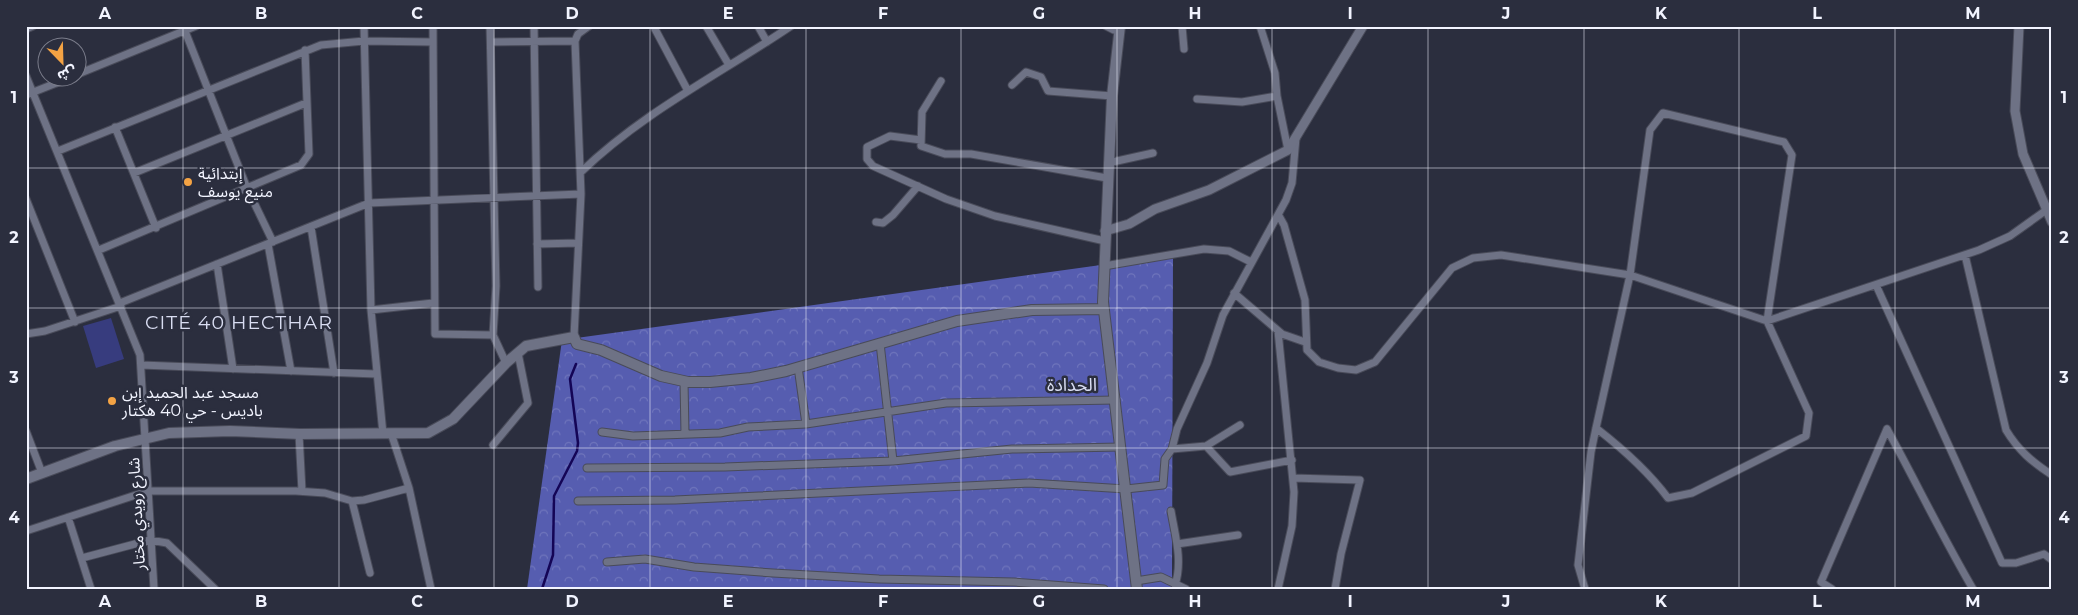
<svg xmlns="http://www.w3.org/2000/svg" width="2078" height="615" font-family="Montserrat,'Noto Sans Arabic',sans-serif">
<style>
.forest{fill:url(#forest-crowns)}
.garden{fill:#373c7e}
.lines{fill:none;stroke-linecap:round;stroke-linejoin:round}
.stream{stroke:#140556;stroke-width:2.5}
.minor-casing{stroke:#494b59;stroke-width:9}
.tertiary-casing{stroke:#494b59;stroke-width:11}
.secondary-casing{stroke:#494b59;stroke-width:12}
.minor{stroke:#6e7285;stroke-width:7}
.tertiary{stroke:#6e7285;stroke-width:9}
.secondary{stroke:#6e7285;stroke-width:10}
.grid{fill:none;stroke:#f2f4ff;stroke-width:1;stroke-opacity:0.55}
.poi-dot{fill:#f4a344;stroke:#2b2e3e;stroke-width:2}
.labels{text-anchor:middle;stroke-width:5;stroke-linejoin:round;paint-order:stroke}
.poi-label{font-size:16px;fill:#f2f4ff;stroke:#2b2e3e;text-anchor:start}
.street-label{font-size:16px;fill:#f2f4ff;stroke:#2b2e3e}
.neighbourhood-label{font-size:18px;fill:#d9ddf2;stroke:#2b2e3e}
.quarter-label{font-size:19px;letter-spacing:1px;fill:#d9ddf2;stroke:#2b2e3e}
.neatline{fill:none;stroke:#f2f4ff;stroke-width:2}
.grid-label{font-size:16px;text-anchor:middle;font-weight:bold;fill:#f2f4ff}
</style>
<defs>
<pattern id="forest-crowns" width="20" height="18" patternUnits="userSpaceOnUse" patternTransform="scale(1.25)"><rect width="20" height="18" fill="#565db0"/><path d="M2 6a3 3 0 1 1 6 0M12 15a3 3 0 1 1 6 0" fill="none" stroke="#6f75bc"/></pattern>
</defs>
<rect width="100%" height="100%" fill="#2b2e3e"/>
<path class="forest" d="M1173 255 1172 589H527L562 340Z"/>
<path class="garden" d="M111 318 124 359 96 368 83 326Z"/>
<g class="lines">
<path class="stream" d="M542 589 553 555 554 496 577 451 578 443 570 379 576 364"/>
<g class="minor-casing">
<path id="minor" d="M183 26 247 188 273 242
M364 26 371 310 383 434
M433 26 435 334 493 335
M490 26 496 286 493 335 506 363
M534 26 538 287
M706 26 729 65
M758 26 767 42
M1106 26 1114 30 1118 26
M1182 26 1184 49
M1260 26 1275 73 1277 96 1288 150
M26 29 33 26
M655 29 688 91
M491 42 575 41
M78 74 196 26
M26 76 140 355 154 589
M941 81 922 112 921 146 945 154H971L1107 178
M1012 85 1026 72 1041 77 1048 91 1112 96
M26 95 69 78
M1197 99 1242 102 1277 96
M115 127 156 228
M921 140 890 136 867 147V159L873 166 946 199 995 216 1105 241
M58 151 321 45 364 41 433 42
M1108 163 1153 153
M581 172C643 112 720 74 791 26
M134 173 306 103
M26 199 75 322
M1279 216 1284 225 1305 300 1307 350 1319 362 1338 368 1356 370 1375 362 1452 268 1473 258 1501 255 1630 275 1767 321 1979 250 2010 236 2045 211
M876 222 883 223 893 215 918 186
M311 227 334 373
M268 244 291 371
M537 244 578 243
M99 250 301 165 309 154 305 50
M1965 255 2006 430C2018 450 2032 462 2052 475
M217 264 233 369
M1104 266 1204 249 1229 251 1251 262
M1876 285 2002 563H2016L2044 554 2052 560
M1234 293 1282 334 1305 342
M120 303 369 203 581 194
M371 310 433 303
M26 334 45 331 121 306
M574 337 581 194 575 41 578 34 589 26
M880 343 893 461
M141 365 376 374
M798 367 806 424
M684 381 685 434
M1887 429C1916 482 1942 536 1973 589
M26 431 42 473
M602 432 633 436 720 433 748 427 806 424 946 403 1116 400
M391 433 409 488 431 589
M299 434 302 491
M493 445 528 403 518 353
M1206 446 1240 425
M1172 449 1206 446 1230 472 1292 460
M587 468 725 467 893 461 1012 449 1121 447
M1293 478 1360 480 1341 554 1335 589
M352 501 370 573
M578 501 675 500 1029 483 1126 489 1163 485 1165 459 1172 449 1177 429 1207 363 1223 315 1286 200 1292 183 1296 138
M1171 511C1175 535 1183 561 1175 585
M68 517 91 589
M26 531 148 491H296L325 493 352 501 364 500 409 488
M1177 544 1238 535
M82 558 150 540 167 543 215 589
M607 562 645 559 694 567 773 573 879 579 1014 582 1104 589
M1136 581 1161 577 1186 589
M1278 589 1292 526 1294 492 1278 331
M1585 589 1578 565 1591 452 1596 428 1630 275 1650 130 1663 113 1784 142 1792 155 1767 321 1809 413 1806 436 1692 493 1668 498C1648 471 1623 449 1596 428
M1832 589 1821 582 1887 429"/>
</g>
<g class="tertiary-casing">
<path id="tertiary" d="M2019 26 2015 111 2023 154 2052 222
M1105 231 1129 224 1155 209 1209 190 1288 150 1363 26"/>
</g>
<g class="secondary-casing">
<path id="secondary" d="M1120 26 1112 96 1103 302 1137 589
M26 479 115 446 169 433 230 431 300 434 428 433 453 419 506 363 526 346 574 337 577 344 601 350 661 376 688 382H710L751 378 786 371 957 321 1032 310 1104 309"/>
</g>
<use href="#minor" class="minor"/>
<use href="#tertiary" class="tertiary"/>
<use href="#secondary" class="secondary"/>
</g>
<path class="grid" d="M183 26V589M339 26V589M494 26V589M650 26V589M806 26V589M961 26V589M1117 26V589M1272 26V589M1428 26V589M1584 26V589M1739 26V589M1895 26V589M26 168H2052M26 308H2052M26 448H2052"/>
<g class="poi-dot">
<circle cx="188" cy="182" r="5"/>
<circle cx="112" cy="401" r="5"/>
</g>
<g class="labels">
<g class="poi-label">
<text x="198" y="179">إبتدائية<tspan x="198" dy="18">منيع يوسف</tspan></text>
<text x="122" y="398">مسجد عبد الحميد إبن<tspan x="122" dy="18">باديس - حي 40 هكتار</tspan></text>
</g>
<g class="street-label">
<text transform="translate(136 514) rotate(-93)" y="6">شارع رويدي مختار</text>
</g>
<g class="neighbourhood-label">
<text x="1072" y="391">الحدادة</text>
</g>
<g class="quarter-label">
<text x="239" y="329">CITÉ 40 HECTHAR</text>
</g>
</g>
<rect width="2078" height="615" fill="none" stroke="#2b2e3e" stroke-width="55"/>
<g transform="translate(62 62) rotate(157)"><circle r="24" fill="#2b2e3e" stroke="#7b7d8b"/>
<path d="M0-4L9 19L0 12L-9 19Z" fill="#f4a344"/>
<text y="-8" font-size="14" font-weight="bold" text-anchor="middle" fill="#f2f4ff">ش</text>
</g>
<rect x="28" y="28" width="2022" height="560" class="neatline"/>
<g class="grid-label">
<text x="105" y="19">A</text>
<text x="261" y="19">B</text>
<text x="417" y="19">C</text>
<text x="572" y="19">D</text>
<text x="728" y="19">E</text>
<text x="883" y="19">F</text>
<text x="1039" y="19">G</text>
<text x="1195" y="19">H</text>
<text x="1350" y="19">I</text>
<text x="1506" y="19">J</text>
<text x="1661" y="19">K</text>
<text x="1817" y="19">L</text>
<text x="1973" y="19">M</text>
<text x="14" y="103">1</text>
<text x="2064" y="103">1</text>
<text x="14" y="243">2</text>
<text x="2064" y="243">2</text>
<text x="14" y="383">3</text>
<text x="2064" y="383">3</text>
<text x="14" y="523">4</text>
<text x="2064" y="523">4</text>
<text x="105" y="607">A</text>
<text x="261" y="607">B</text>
<text x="417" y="607">C</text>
<text x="572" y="607">D</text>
<text x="728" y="607">E</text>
<text x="883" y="607">F</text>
<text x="1039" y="607">G</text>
<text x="1195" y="607">H</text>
<text x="1350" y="607">I</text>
<text x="1506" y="607">J</text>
<text x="1661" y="607">K</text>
<text x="1817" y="607">L</text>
<text x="1973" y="607">M</text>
</g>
</svg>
